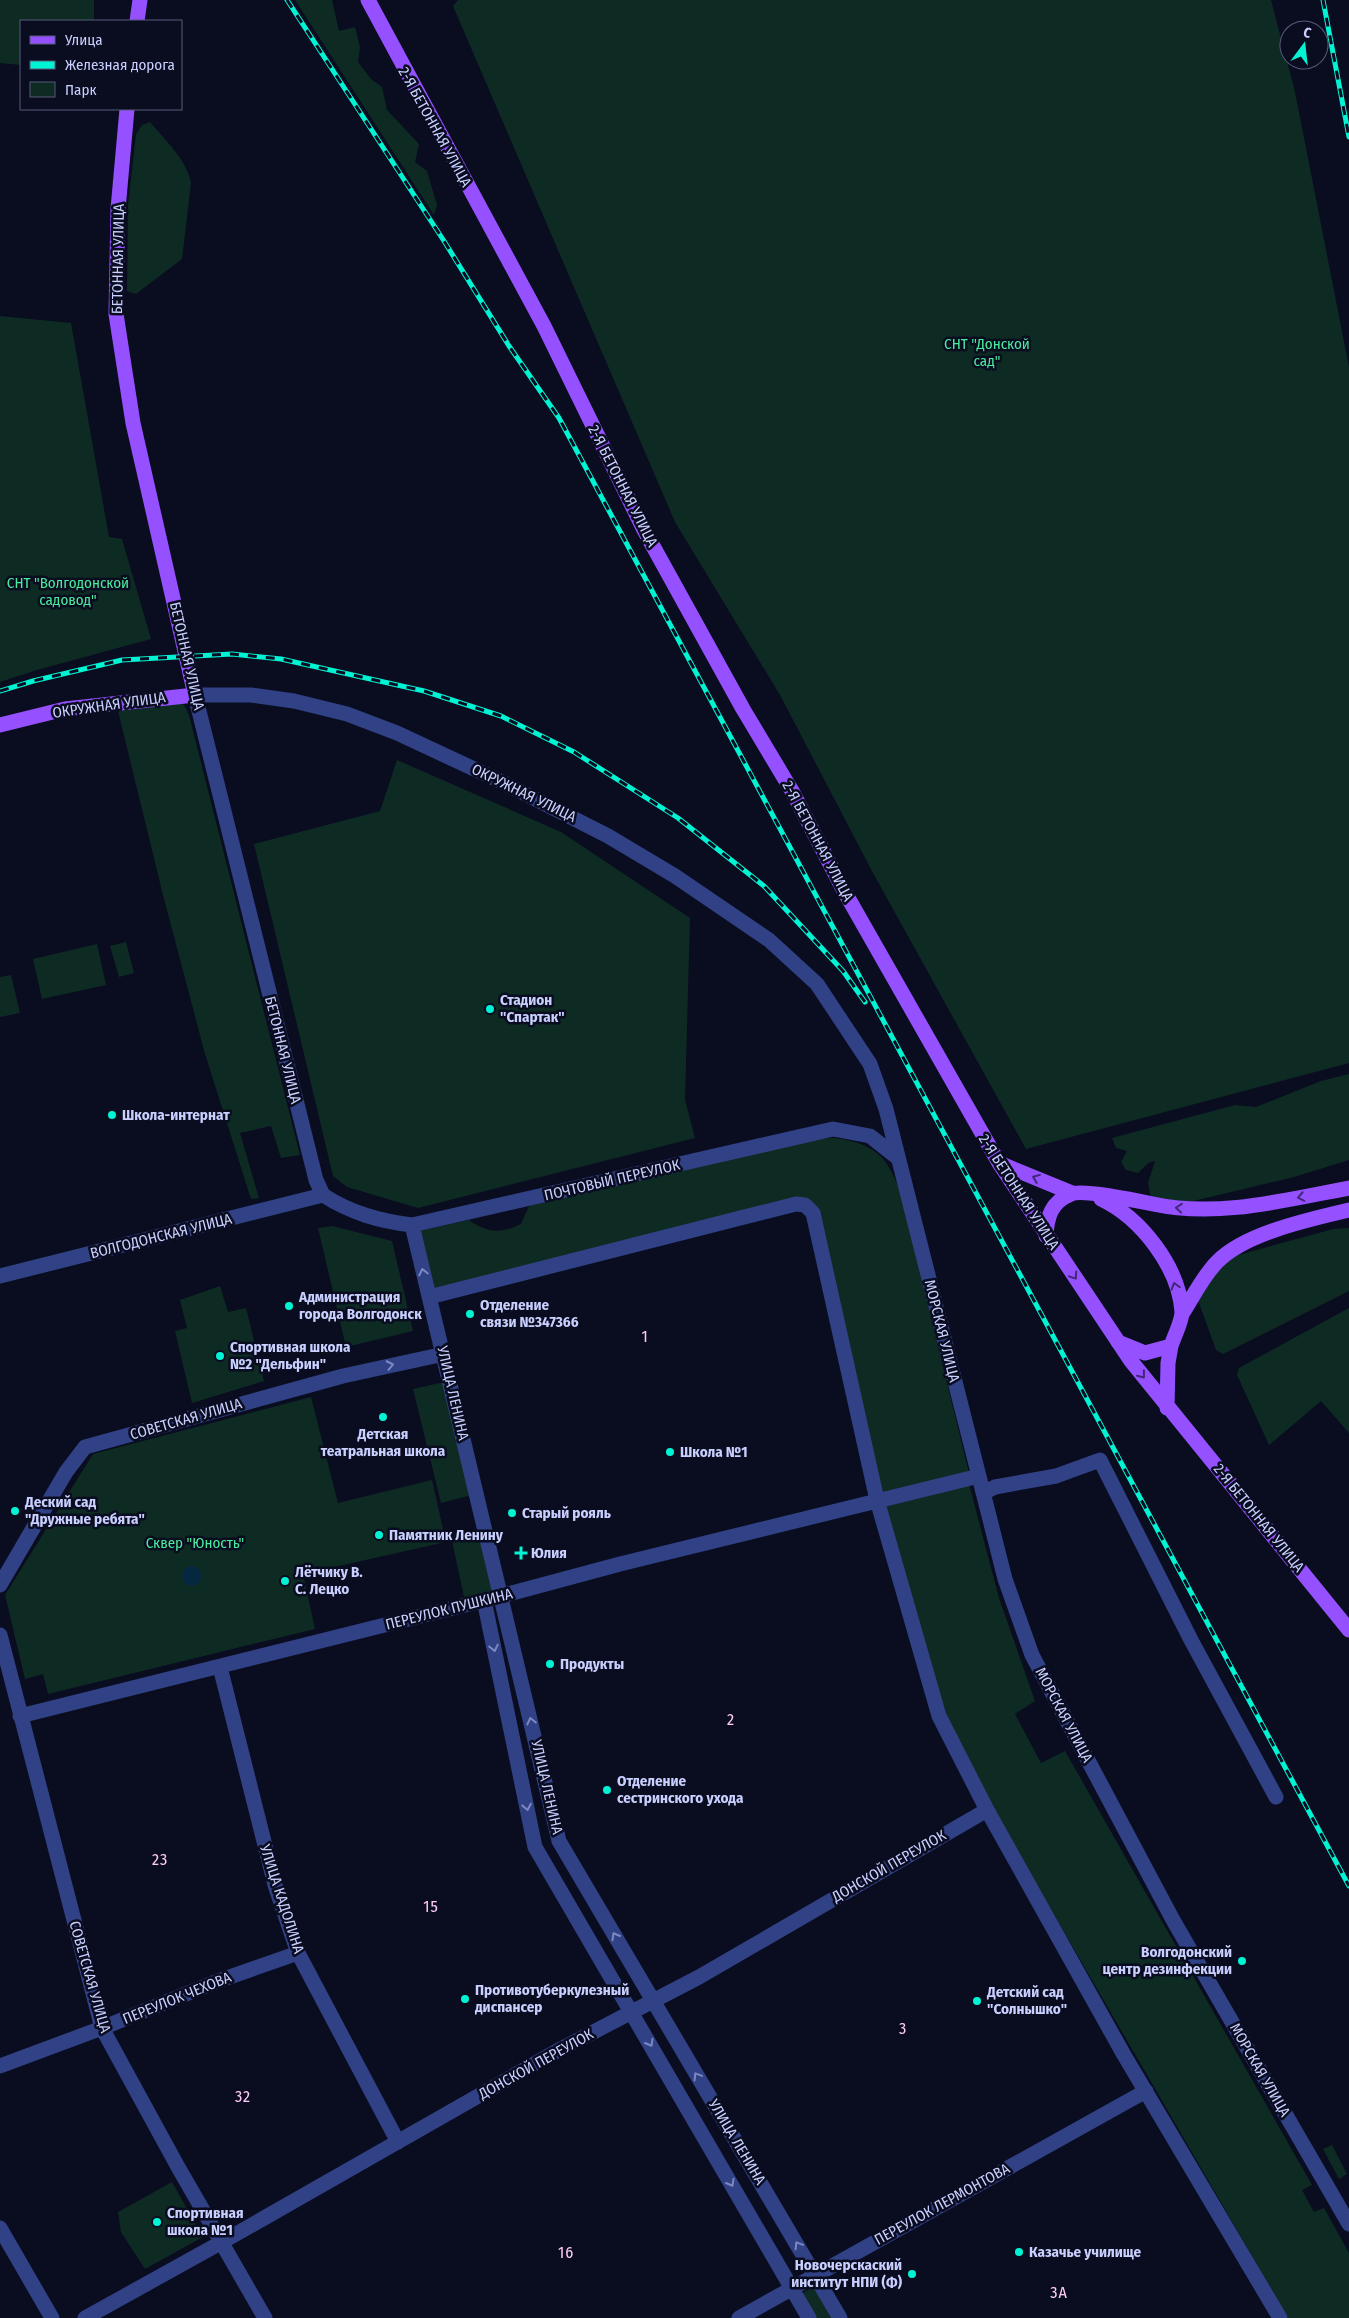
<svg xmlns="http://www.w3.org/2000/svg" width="1349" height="2318" font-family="'Fira Sans Condensed',sans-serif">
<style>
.green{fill:#0d2b23}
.water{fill:#042840}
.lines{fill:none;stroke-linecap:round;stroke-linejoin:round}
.minor{stroke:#304185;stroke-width:15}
.major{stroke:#9550ff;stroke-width:15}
.rail-casing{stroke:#00f4d3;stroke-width:5}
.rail{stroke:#0a0c20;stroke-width:3;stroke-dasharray:9;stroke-linecap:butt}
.oneway{stroke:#422779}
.oneway2{stroke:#7c88c2}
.poi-dot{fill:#00f4d3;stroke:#0a0c20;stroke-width:2}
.labels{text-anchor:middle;stroke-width:5;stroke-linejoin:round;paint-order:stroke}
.street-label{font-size:15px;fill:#c9d0ff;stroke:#0a0c20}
.park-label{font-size:15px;fill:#49ec9d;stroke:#0a0c20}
.poi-label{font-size:15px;font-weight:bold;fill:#c9d0ff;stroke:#0a0c20;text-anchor:start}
.neighbourhood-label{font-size:16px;letter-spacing:1px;fill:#ffcbf8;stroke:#0a0c20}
</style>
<rect width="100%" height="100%" fill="#0a0c20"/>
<path class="green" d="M0 0H94V21H21V65L0 63Z
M295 0H332L339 31 355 27 360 47 358 62 371 79 382 87 387 110 419 144 415 162 427 171 437 205 434 215Z
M458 0H1271L1295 92 1349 367V1063L1026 1149 873 873 780 695 675 522 453 6Z
M150 122C165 140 187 160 191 183L182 259 136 294 127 291 128 205 136 134 142 125Z
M0 316 71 323 109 537 122 539 151 639 37 670 0 682Z
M180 702 184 705 189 715 300 1155 281 1158 271 1126 240 1133 259 1198 251 1199 205 1054 163 895 118 711 119 707Z
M397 760 561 832 690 918 685 1100 695 1138 418 1208 347 1187 333 1176 254 844 380 811Z
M126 942 134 973 119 977 110 946Z
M97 944 106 985 42 999 33 959Z
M11 975 20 1013 0 1017V977Z
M1349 1074V1160L1294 1177 1168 1207 1152 1203 1148 1183 1155 1161 1148 1163 1138 1173 1126 1170 1121 1162 1127 1151 1116 1148 1112 1138 1235 1105 1256 1107 1321 1081Z
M835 1138C874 1144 886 1154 900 1191L969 1473 884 1494 880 1492 809 1202 433 1290 418 1231 469 1220C487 1233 501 1234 521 1224L529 1206 809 1139Z
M332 1226 392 1241 413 1331 346 1347 318 1228Z
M1349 1228V1291L1223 1354 1216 1350 1198 1300 1200 1275 1235 1256 1333 1229Z
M220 1286 228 1312 246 1308 264 1381 192 1403 175 1331 187 1328 180 1300Z
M1349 1308V1433L1321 1401 1269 1445 1237 1375 1239 1368Z
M444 1382 472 1495 441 1503 413 1389Z
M311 1397 338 1503 432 1480 446 1542 303 1574 315 1629 48 1694 43 1674 25 1679 5 1595 93 1454Z
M969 1484 999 1598 1035 1701 1015 1714 1041 1763 1065 1751 1312 2185 1302 2190 1314 2212 1324 2208 1349 2253V2318H1288L937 1713 882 1506Z
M479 1530 495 1590 464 1597 451 1536Z
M1332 2145 1347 2174 1339 2179 1323 2149Z
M172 2182 203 2237 145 2269 121 2232 118 2212Z
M813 2287 836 2318H815L803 2297 804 2292Z"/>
<path class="water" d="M182 1576a10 10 0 1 1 20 0a10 10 0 1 1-20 0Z"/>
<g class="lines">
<path class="minor" d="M323 1195 316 1180 195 695H251L294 701 347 714 397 733 502 782 608 836 675 876 769 940 817 984 870 1064 886 1109 1005 1579 1032 1655 1173 1920 1349 2224
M323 1195C351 1213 379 1221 412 1225L833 1129 870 1136 898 1158
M412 1225 559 1841 840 2318
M0 1276 323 1195
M429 1297 796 1204 805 1205 813 1213 877 1500 939 1716 987 1810 1124 2055 1280 2318
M983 1493 995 1487 1056 1476 1100 1460 1191 1640 1276 1797
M0 1585 66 1472 85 1447 343 1376 444 1354
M484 1600 535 1847 809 2318
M0 1635 102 2028 178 2167 265 2318
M220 1667 275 1885 298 1953 398 2142
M20 1716 501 1596 620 1564 979 1476
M0 2066 102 2028 218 1981 298 1953
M0 2228 52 2318
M85 2318 222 2242 557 2051 699 1977 987 1810
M739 2318 1146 2091"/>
<path class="major" d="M368 0 544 326 643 528 743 709 792 791 843 889 999 1163 1131 1361 1349 1630
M137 21 140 0
M0 725 65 709 195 695 133 423 116 314 118 209 127 109
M999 1163 1072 1193
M1101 1199C1141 1218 1179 1267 1182 1312 1182 1322 1174 1336 1171 1346L1145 1353 1118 1342
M1046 1236C1047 1217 1051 1202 1071 1194 1082 1189 1139 1201 1153 1204 1218 1218 1285 1200 1349 1188
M1182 1314C1193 1297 1203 1276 1217 1262 1245 1233 1311 1219 1349 1210
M1167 1408 1168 1363 1171 1346"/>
<g class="rail-casing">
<path id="rail" d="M287 0 444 241 509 346 559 418 1349 1886
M1323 0 1349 137
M0 691 33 681 122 660 232 654 281 659 424 691 501 716 574 752 678 818 764 886 843 971 865 1002"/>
</g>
<use href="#rail" class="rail"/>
</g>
<defs><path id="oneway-chevron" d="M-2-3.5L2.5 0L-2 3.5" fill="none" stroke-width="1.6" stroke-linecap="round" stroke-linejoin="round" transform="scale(1.25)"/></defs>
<g class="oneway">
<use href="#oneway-chevron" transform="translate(1036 1178) rotate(-158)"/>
<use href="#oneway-chevron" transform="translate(1301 1197) rotate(169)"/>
<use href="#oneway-chevron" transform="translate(1179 1208) rotate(-175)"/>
<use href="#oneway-chevron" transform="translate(1074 1276) rotate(56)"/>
<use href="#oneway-chevron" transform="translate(1175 1286) rotate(-106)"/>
<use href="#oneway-chevron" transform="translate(1142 1375) rotate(52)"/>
</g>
<g class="oneway2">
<use href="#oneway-chevron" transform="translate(423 1272) rotate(-103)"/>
<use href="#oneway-chevron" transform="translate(390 1365) rotate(-12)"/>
<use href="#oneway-chevron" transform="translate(494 1648) rotate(78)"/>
<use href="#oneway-chevron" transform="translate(531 1721) rotate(-103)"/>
<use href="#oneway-chevron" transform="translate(527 1807) rotate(79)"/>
<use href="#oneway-chevron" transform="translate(615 1936) rotate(-120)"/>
<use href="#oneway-chevron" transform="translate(650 2043) rotate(60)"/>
<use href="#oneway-chevron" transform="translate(697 2076) rotate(-121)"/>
<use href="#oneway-chevron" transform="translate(731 2183) rotate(60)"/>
<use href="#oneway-chevron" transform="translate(798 2245) rotate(-121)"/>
</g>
<g class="poi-dot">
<circle cx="490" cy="1009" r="5"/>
<circle cx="112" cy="1115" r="5"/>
<circle cx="289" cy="1306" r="5"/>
<circle cx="470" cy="1314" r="5"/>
<circle cx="220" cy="1356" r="5"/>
<circle cx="383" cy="1417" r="5"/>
<circle cx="670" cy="1452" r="5"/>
<circle cx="15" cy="1511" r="5"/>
<circle cx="512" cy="1513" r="5"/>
<circle cx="379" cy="1535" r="5"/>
<path d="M518.5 1545.5h5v5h5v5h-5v5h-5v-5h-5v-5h5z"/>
<circle cx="285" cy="1581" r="5"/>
<circle cx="550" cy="1664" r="5"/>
<circle cx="607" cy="1790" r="5"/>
<circle cx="1242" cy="1961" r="5"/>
<circle cx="465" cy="1999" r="5"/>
<circle cx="977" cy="2001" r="5"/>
<circle cx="157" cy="2222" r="5"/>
<circle cx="1019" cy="2252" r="5"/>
<circle cx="912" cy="2274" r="5"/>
</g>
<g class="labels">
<g class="street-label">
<text transform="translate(435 127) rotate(61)" y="5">2-Я БЕТОННАЯ УЛИЦА</text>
<text transform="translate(118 259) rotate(-89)" y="5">БЕТОННАЯ УЛИЦА</text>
<text transform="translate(623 486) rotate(63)" y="5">2-Я БЕТОННАЯ УЛИЦА</text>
<text transform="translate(187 656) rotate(77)" y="5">БЕТОННАЯ УЛИЦА</text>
<text transform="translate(109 705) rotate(-8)" y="5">ОКРУЖНАЯ УЛИЦА</text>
<text transform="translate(524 793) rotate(26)" y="5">ОКРУЖНАЯ УЛИЦА</text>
<text transform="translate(818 841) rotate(62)" y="5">2-Я БЕТОННАЯ УЛИЦА</text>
<text transform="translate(283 1050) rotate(76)" y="5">БЕТОННАЯ УЛИЦА</text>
<text transform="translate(612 1180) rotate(-13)" y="5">ПОЧТОВЫЙ ПЕРЕУЛОК</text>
<text transform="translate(1019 1192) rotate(57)" y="5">2-Я БЕТОННАЯ УЛИЦА</text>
<text transform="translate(161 1236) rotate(-14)" y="5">ВОЛГОДОНСКАЯ УЛИЦА</text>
<text transform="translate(942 1331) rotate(76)" y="5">МОРСКАЯ УЛИЦА</text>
<text transform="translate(453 1393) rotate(77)" y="5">УЛИЦА ЛЕНИНА</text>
<text transform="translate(186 1419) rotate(-16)" y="5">СОВЕТСКАЯ УЛИЦА</text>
<text transform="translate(1259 1518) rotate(51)" y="5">2-Я БЕТОННАЯ УЛИЦА</text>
<text transform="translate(449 1609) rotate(-14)" y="5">ПЕРЕУЛОК ПУШКИНА</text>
<text transform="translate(1064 1715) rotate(62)" y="5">МОРСКАЯ УЛИЦА</text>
<text transform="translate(547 1787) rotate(77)" y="5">УЛИЦА ЛЕНИНА</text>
<text transform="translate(889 1866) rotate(-30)" y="5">ДОНСКОЙ ПЕРЕУЛОК</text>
<text transform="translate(282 1899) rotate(72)" y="5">УЛИЦА КАДОЛИНА</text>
<text transform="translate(90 1977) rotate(74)" y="5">СОВЕТСКАЯ УЛИЦА</text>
<text transform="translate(177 1998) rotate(-22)" y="5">ПЕРЕУЛОК ЧЕХОВА</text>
<text transform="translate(536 2064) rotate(-29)" y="5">ДОНСКОЙ ПЕРЕУЛОК</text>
<text transform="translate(1260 2070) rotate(60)" y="5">МОРСКАЯ УЛИЦА</text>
<text transform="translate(737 2142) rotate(59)" y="5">УЛИЦА ЛЕНИНА</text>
<text transform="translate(942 2204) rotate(-29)" y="5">ПЕРЕУЛОК ЛЕРМОНТОВА</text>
</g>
<g class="park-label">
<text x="987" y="349">СНТ "Донской<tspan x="987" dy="17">сад"</tspan></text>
<text x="68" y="588">СНТ "Волгодонской<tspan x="68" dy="17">садовод"</tspan></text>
<text x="195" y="1548">Сквер "Юность"</text>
</g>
<g class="poi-label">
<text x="500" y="1005">Стадион<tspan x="500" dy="17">"Спартак"</tspan></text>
<text x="122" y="1120">Школа-интернат</text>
<text x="299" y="1302">Администрация<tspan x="299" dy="17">города Волгодонск</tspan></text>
<text x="480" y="1310">Отделение<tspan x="480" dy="17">связи №347366</tspan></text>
<text x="230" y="1352">Спортивная школа<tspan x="230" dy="17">№2 "Дельфин"</tspan></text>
<text x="383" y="1439" text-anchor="middle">Детская<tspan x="383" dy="17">театральная школа</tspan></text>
<text x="680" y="1457">Школа №1</text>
<text x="25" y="1507">Деский сад<tspan x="25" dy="17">"Дружные ребята"</tspan></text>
<text x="522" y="1518">Старый рояль</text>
<text x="389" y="1540">Памятник Ленину</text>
<text x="531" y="1558">Юлия</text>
<text x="295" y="1577">Лётчику В.<tspan x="295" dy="17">С. Лецко</tspan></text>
<text x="560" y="1669">Продукты</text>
<text x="617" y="1786">Отделение<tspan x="617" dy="17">сестринского ухода</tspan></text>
<text x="1232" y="1957" text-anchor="end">Волгодонский<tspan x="1232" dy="17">центр дезинфекции</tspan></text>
<text x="475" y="1995">Противотуберкулезный<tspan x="475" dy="17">диспансер</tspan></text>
<text x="987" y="1997">Детский сад<tspan x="987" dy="17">"Солнышко"</tspan></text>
<text x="167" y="2218">Спортивная<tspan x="167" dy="17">школа №1</tspan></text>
<text x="1029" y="2257">Казачье училище</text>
<text x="902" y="2270" text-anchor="end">Новочерскаский<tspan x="902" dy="17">институт НПИ (Ф)</tspan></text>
</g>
<g class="neighbourhood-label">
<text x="645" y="1342">1</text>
<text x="731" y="1725">2</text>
<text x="160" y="1865">23</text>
<text x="431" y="1912">15</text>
<text x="903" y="2034">3</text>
<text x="243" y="2102">32</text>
<text x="566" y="2258">16</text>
<text x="1059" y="2298">3А</text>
</g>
</g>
<rect x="20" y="20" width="162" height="90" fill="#0a0c20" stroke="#565a79"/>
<rect x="30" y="36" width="25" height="8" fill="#9550ff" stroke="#565a79"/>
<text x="65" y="45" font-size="15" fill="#c9d0ff">Улица</text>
<rect x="30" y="61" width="25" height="8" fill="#00f4d3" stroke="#565a79"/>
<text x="65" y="70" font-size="15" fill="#c9d0ff">Железная дорога</text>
<rect x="30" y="82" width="25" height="15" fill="#0d2b23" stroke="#565a79"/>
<text x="65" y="95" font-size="15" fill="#c9d0ff">Парк</text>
<g transform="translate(1304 45) rotate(15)"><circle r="24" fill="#0a0c20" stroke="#565a79"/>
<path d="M0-4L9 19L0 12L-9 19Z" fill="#00f4d3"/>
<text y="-8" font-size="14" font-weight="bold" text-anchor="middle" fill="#c9d0ff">С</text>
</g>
</svg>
